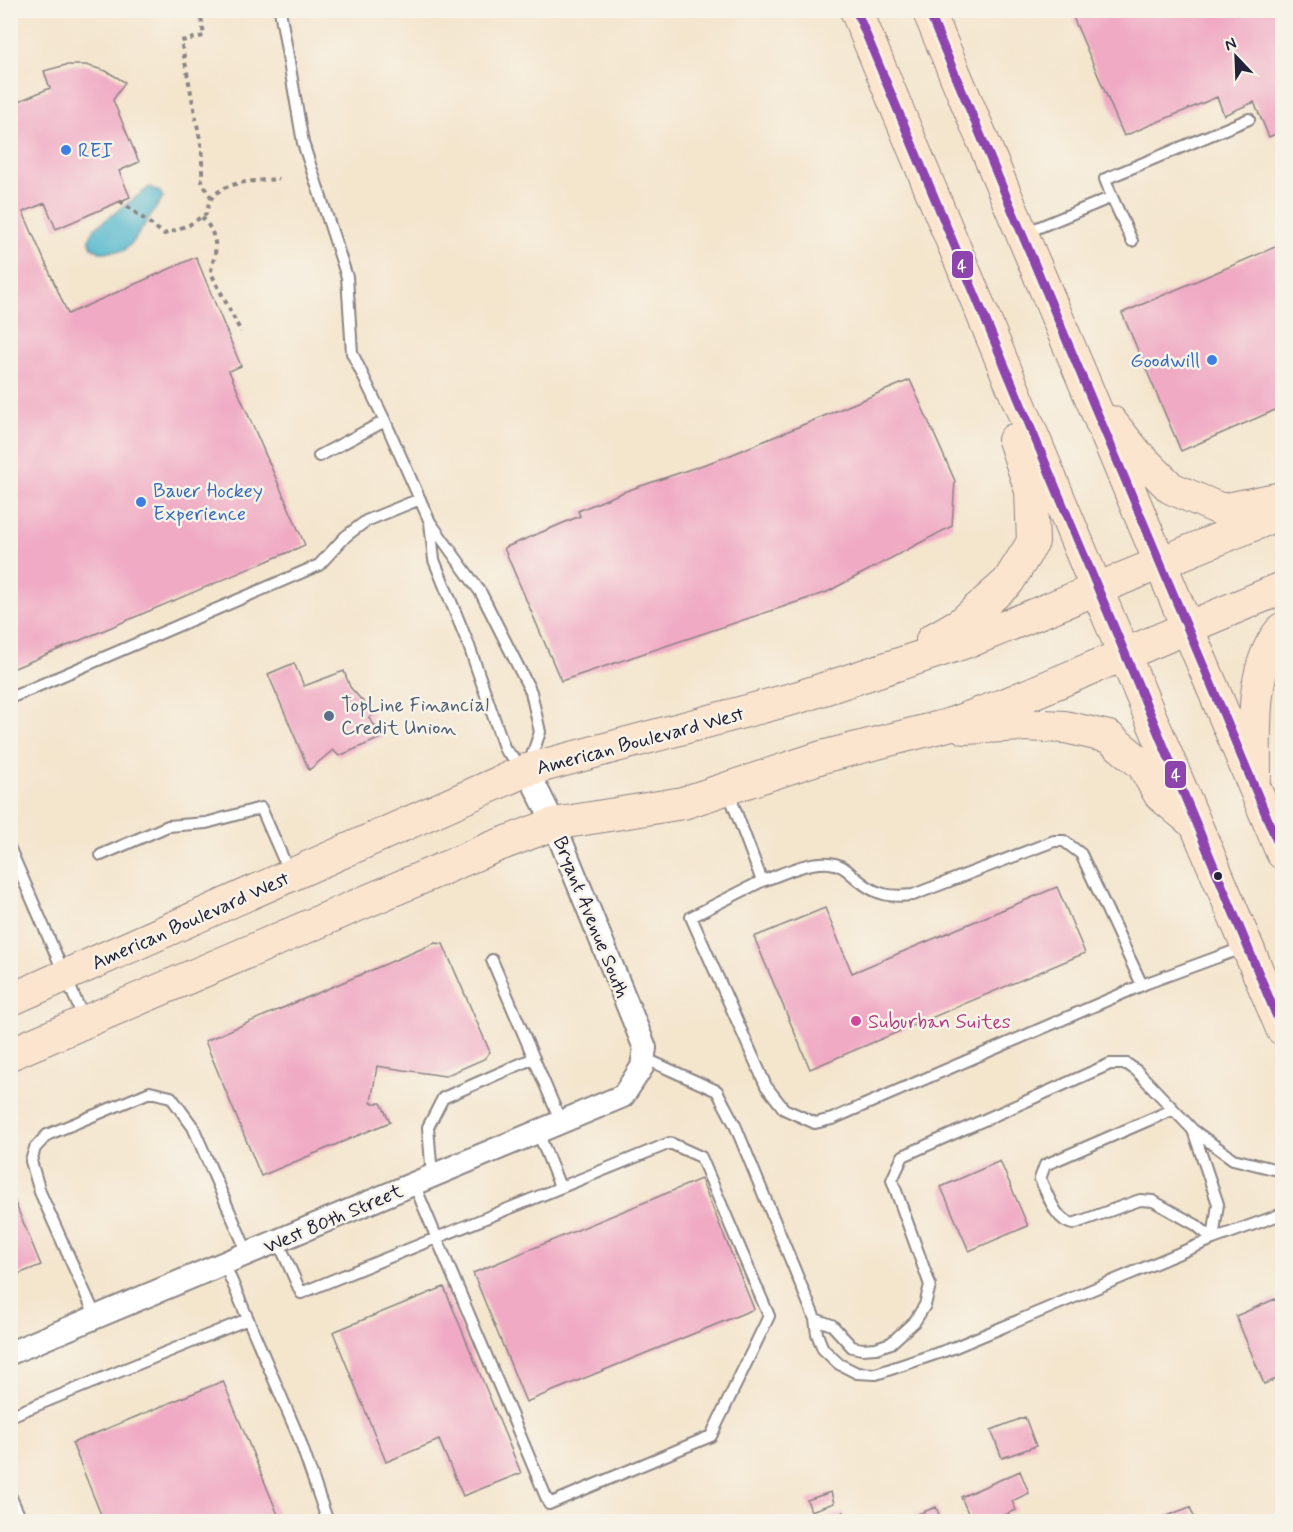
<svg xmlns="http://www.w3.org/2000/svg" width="1293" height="1532" font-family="Mynerve,sans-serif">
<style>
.water{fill:#4eb6cc;stroke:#386c84;stroke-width:1.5}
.building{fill:#f0aac4}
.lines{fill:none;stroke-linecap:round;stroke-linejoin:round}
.service-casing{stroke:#8b8484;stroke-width:14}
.minor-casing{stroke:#8b8484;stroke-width:26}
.secondary-casing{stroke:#8b8484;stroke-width:34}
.path{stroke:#8b8484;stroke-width:4;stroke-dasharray:4.5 4.5;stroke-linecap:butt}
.service{stroke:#fff;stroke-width:10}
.minor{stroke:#fff;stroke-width:22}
.secondary{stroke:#fce5cf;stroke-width:32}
.bus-1-casing{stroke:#f7f3e8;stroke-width:14}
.bus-1{stroke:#8e44ad;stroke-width:9}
.shop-dot{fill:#3f7fe0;stroke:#f7f3e8;stroke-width:2}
.service-dot{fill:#5c6f8a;stroke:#f7f3e8;stroke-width:2}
.bus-dot{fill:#22223b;stroke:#f7f3e8;stroke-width:2}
.hotel-dot{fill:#d1479c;stroke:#f7f3e8;stroke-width:2}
.labels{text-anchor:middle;stroke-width:5;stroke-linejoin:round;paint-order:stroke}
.shop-label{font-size:20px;fill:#366cbe;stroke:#f7f3e8;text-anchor:start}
.service-label{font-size:20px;fill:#4e5e75;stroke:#f7f3e8;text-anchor:start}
.street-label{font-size:20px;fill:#22223b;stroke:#f7f3e8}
.hotel-label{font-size:20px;fill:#b23c85;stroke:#f7f3e8;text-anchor:start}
.line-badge{stroke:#f7f3e8;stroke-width:2}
.badge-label{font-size:16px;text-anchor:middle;font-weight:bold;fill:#fff}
</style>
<rect width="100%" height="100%" fill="#f7f3e8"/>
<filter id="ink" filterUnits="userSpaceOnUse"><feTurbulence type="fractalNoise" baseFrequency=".0167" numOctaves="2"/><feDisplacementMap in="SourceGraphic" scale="12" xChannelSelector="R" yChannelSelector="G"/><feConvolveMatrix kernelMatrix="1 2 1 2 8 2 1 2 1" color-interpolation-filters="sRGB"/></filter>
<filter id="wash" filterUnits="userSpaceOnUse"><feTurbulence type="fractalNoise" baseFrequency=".008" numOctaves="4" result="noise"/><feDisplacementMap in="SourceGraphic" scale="24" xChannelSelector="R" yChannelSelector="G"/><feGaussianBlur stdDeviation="1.35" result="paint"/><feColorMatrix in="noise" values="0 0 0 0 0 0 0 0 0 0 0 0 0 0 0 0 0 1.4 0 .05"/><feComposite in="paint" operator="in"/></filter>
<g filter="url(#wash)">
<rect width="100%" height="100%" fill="#f4e5cd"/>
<path class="water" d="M150 187 160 192 163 197 133 242 123 251 100 252 92 247 89 239 95 228Z"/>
<g id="blocks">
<path class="building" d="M1070 10H1282V131L1269 137 1254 102 1224 115 1217 97 1124 136Z
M66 65H86L106 71 125 82 113 100 139 162 119 171 130 197 56 229 45 203 23 212 68 314 196 257 241 366 229 371 305 545 10 670V105L50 88 44 71Z
M1282 244V407L1181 451 1122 313Z
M910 380 955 481 952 526 827 592 561 681 504 548 580 516 578 511 626 491 726 457Z
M294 663 304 686 344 671 350 687 374 714 369 718 383 737 339 756 333 750 309 770 268 674Z
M1057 887 1085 953 810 1069 754 937 825 908 852 973Z
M435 943 443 944 490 1052 484 1059 445 1076 377 1066 371 1103H381L390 1122 261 1176 205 1041Z
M1000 1161 1028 1226 969 1251 941 1187Z
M701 1179 754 1309 526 1402 473 1273Z
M11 1193 41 1265 11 1277Z
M444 1287 521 1473 463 1496 439 1440 386 1462 333 1332Z
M1275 1299 1278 1305 1282 1303V1377L1264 1384 1236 1316Z
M223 1381 281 1522H104L72 1443Z
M1025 1417 1036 1446 1002 1458 991 1430Z
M1020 1471 1029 1493 1012 1501 1016 1510 989 1522H972L961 1497Z
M831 1492 834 1503 811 1511 807 1500Z
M936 1507 942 1522H900V1521Z
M1190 1507 1196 1522H1154L1153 1521Z
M844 1512 847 1522H818V1521Z"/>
</g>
</g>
<g filter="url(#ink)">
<use href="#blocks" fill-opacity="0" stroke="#8b8484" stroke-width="1.5"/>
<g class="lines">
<g class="service-casing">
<path id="service" d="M280 10 303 143 347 277 352 353 385 421 430 522 481 593 531 692 540 732 527 770 505 750 469 646 434 560 430 522
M1112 197 1105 179 1249 119
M1025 233 1112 197 1132 241
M319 456 385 421
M10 698 319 565 346 536 366 521 420 499
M728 791 762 881 691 917 766 1086 784 1109 815 1123 832 1119 1147 983 1245 947
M10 849 84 1019
M101 855 168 826 206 823 261 808 289 872
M762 881C783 874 807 861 829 863 844 864 850 874 861 882 878 896 892 897 913 895L1054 841H1064L1081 854 1142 985
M492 960 561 1122
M644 1058 717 1091 735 1125 815 1319 817 1334 823 1349 839 1364 857 1373 876 1374 953 1348 1213 1239 1218 1204 1193 1130
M1172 1110 1045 1165 1040 1179C1048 1194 1055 1221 1073 1224L1140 1200 1153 1201 1196 1225 1213 1239 1282 1214
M538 1132 560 1187
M432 1176 428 1127 443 1098 534 1058
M278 1241 301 1293 670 1143 701 1157 769 1316 711 1436 549 1504 414 1184
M224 1263 299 1438 328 1522
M96 1317 40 1192 31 1161 35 1148 47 1135 150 1092 171 1097 193 1127 248 1254
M815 1319 832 1325 852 1347 862 1349 876 1348 891 1343 915 1321 925 1305 930 1285 892 1180 903 1156 1110 1064H1127L1137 1071 1193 1130 1233 1159 1282 1171
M10 1416 248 1319
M10 1495 22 1522"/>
</g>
<g class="minor-casing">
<path id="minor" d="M10 1353 623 1096 642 1067 645 1048 554 824 527 770"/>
</g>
<g class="secondary-casing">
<path id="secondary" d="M856 10 1097 590 1282 1029
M928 10 1282 853
M1111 422 1136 453 1171 488 1222 510 1282 498
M932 640 963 622 1008 582 1033 542 1031 491 1014 440
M965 728 1023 725 1065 727 1109 737 1143 765 1160 795 1190 820
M1255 775C1255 728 1250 666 1282 629
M10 1000 527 770 799 697 975 639 1282 513
M10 1054 491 848 554 824 683 803 822 757 948 725 1011 702 1282 588"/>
</g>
<path class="path" d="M200 10 204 36 181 41 202 150V182L211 197
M120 201 164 234 189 225 206 214C208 208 209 200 213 196 229 180 259 181 279 179
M202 217C211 227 217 239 215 254 214 261 211 265 211 273L241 332"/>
<use href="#service" class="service"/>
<use href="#minor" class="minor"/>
<use href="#secondary" class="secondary"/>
<g class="bus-1-casing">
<path id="bus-1" d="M856 10 1282 1029
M928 10 1282 853"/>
</g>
<use href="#bus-1" class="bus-1"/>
</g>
</g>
<g class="shop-dot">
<circle cx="66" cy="150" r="6"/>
<circle cx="1212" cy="360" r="6"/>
<circle cx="141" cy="502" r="6"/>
</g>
<circle class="service-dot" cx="329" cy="716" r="6"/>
<circle class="bus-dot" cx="1218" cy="876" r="5"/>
<circle class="hotel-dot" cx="856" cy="1021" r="6"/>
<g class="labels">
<g class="shop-label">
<text x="78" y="157">REI</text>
<text x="1200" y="367" text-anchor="end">Goodwill</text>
<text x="153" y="497">Bauer Hockey<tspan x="153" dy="23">Experience</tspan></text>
</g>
<g class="service-label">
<text x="341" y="711">TopLine Financial<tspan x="341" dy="23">Credit Union</tspan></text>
</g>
<g class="street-label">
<text transform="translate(640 740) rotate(-15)" y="7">American Boulevard West</text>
<text transform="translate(592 917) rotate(68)" y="7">Bryant Avenue South</text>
<text transform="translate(190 920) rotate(-24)" y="7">American Boulevard West</text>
<text transform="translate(333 1218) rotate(-23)" y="7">West 80th Street</text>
</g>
<g class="hotel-label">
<text x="868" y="1028">Suburban Suites</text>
</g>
</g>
<g class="line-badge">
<rect x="951" y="250" width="23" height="29" rx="6" fill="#8e44ad"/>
<rect x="1164" y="760" width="23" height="29" rx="6" fill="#8e44ad"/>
</g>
<g class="badge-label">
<text x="962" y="271">4</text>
<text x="1176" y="780">4</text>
</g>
<rect width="1293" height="1532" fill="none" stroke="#f7f3e8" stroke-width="36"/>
<g transform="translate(1236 57) rotate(337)" stroke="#f7f3e8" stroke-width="4.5" paint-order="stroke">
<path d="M0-4.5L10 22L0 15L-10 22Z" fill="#22223b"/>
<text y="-9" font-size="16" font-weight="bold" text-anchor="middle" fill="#22223b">N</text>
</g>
</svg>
